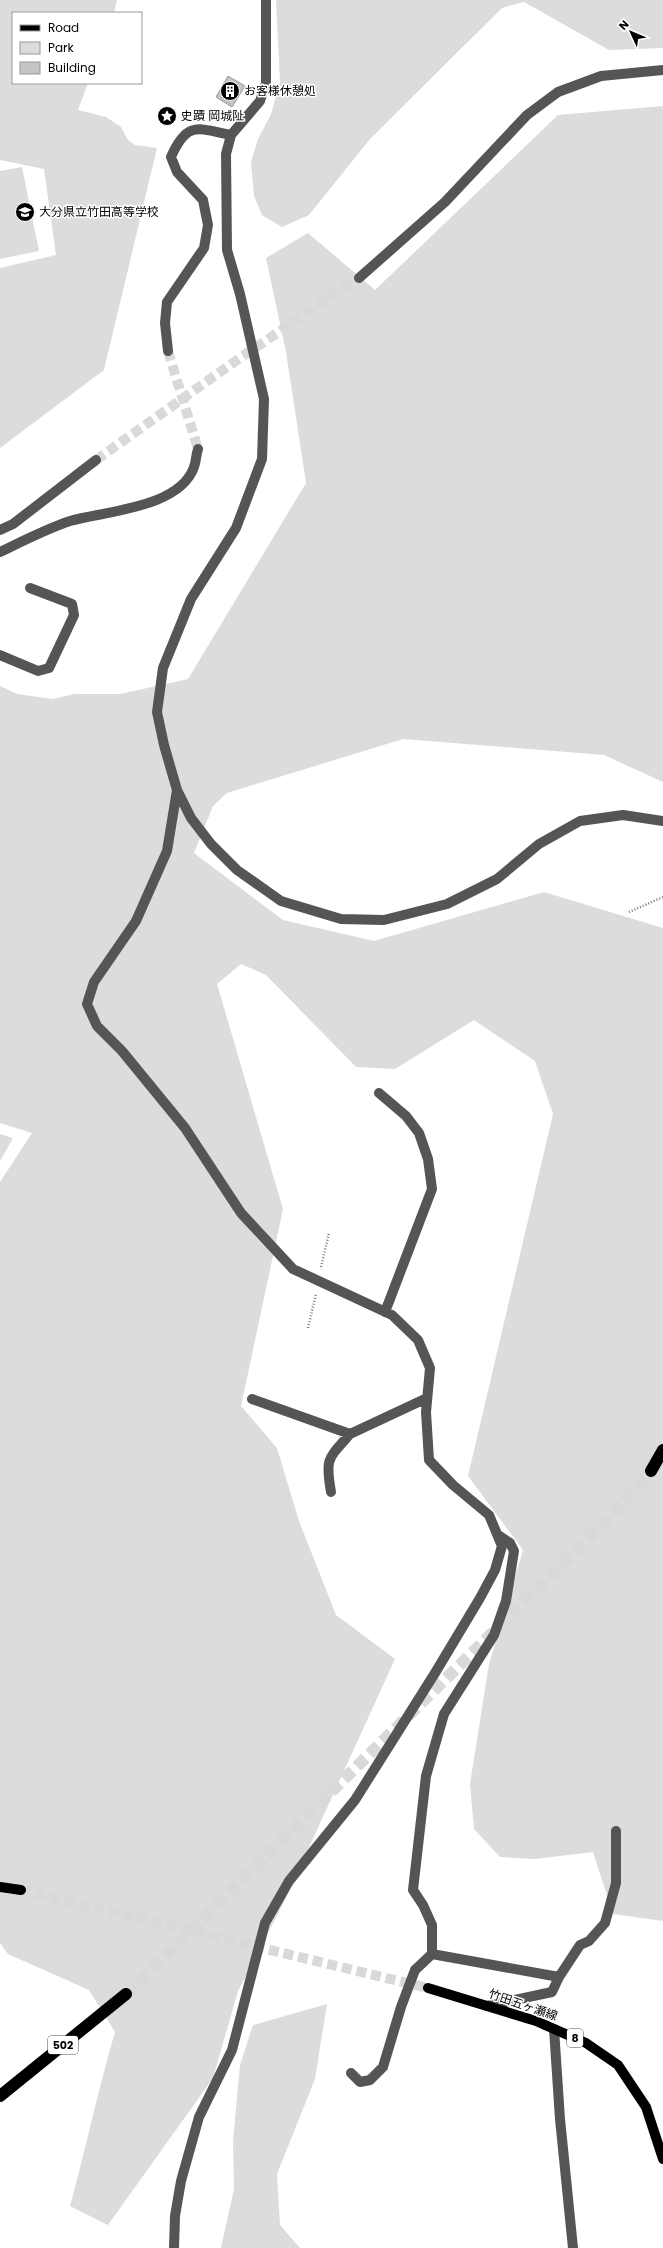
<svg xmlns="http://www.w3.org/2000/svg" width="663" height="2248" font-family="Poppins,'Noto Sans JP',sans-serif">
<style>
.green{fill:#dcdcdc}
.building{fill:#c4c4c4;stroke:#999}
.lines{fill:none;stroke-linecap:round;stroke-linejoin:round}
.minor-tunnel{stroke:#d9d9d9;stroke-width:10;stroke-dasharray:10 5;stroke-linecap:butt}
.major-tunnel{stroke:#d9d9d9;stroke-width:10;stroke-dasharray:10 5;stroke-linecap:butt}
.highway-tunnel{stroke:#d9d9d9;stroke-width:12;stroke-dasharray:12 6;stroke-linecap:butt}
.path{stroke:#777;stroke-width:2.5;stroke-dasharray:1 2;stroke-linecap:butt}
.minor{stroke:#555;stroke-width:10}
.major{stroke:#000;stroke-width:10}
.highway{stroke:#000;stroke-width:12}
.labels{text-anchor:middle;stroke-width:3;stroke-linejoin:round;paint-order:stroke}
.shield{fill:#fff;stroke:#4c4c4c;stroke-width:1}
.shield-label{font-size:11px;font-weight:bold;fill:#000}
.poi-label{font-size:12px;fill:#000;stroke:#fff;text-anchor:start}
.street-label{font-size:12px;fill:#000;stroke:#fff}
</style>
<rect width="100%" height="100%" fill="#fff"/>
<path class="green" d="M0 0H117L114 13H13V83H88L78 110 106 117 121 127 128 140 135 145 157 148 104 370 0 448V268L56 255 44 169 0 160Z
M276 0H663V48L609 50 524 2 502 8 370 139 309 215 282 227 262 215 254 196 251 162 258 139 271 114 280 82Z
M663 106V782L604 755 403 739 227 793 213 806 194 853 283 920 374 941 544 892 663 928V1921L613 1914 593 1852 535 1859 500 1857 474 1829 470 1784 489 1664 523 1550 468 1476 553 1114 535 1061 474 1020 395 1069 356 1067 266 975 241 964 217 984 283 1209 241 1406 277 1448 299 1521 336 1615 395 1659 285 1900 238 1991 213 2078 108 2225 70 2206C86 2148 98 2090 115 2032L89 1990 8 1954 0 1943V1182L32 1133 0 1123V686L17 694 53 699 74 694H120L188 679 306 483 286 352 266 258 308 233 375 290 558 115Z
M22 167 39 251 0 259V171Z
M0 1134 13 1138 0 1161Z
M327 2004 315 2079 277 2174 280 2225 300 2248H221L234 2189 233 2141 240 2065 253 2025Z"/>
<path class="building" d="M228 76 245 86 232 107 216 97Z"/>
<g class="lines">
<path class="minor-tunnel" d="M168 351 198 449
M96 460 237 360 359 278"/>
<path class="major-tunnel" d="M21 1890 428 1988"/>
<path class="highway-tunnel" d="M126 1994 611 1516 651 1471"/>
<path class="path" d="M629 912 663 897
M321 1267 329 1233
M308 1328 316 1294"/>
<path class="minor" d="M266 0V83L260 101 231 135 226 154 227 250 240 294 264 399 262 459 236 528 191 599 163 668 157 712 164 745 177 790 191 818 211 844 237 870 281 901 341 919 384 920 447 904 497 879 539 844 580 821 623 815 663 821
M359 278 445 202 527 115 558 92 601 76 663 70
M168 351 165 323 167 302 204 248 208 225 203 200 177 172 171 157C187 121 197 128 231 135
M0 530 13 524 96 460
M0 552C23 541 46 529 70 521 105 511 180 508 194 467 196 462 196 455 198 449
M0 655 38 671 49 668 74 615 72 604 30 588
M379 1093 406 1116 419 1133 428 1159 432 1189 385 1312
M252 1399 350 1434 427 1398
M331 1492C325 1458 328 1459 350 1434
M432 1954V1925L423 1905 413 1890 426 1776 444 1714 494 1635 506 1601 514 1551 510 1543 498 1535
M559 1977 580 1945 589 1941 605 1923 616 1883V1831
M554 2029 560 2119 573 2248
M351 2073 360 2082 370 2080 383 2067 401 2007 415 1970 432 1954 559 1977 552 1992 487 2006
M174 2248 175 2216 181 2181 199 2117 232 2050 265 1923 289 1881 355 1800 435 1673 480 1598 495 1570 502 1546 489 1515 453 1485 429 1460 426 1412 430 1368 418 1340 392 1315 293 1269 241 1213 185 1128 122 1051 97 1026 87 1004 94 982 136 921 167 851 177 790"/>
<path class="major" d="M0 1887 21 1890
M428 1988 536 2021 586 2043 618 2065 646 2107 663 2159"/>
<path class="highway" d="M651 1471 663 1450
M0 2096 126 1994"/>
</g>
<defs>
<g id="building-disc" transform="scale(1)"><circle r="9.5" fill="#000" stroke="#fff"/><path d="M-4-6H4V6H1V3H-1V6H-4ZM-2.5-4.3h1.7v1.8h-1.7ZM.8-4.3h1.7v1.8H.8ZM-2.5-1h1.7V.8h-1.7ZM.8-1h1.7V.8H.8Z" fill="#fff"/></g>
<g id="sight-disc" transform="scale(1)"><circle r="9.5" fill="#000" stroke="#fff"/><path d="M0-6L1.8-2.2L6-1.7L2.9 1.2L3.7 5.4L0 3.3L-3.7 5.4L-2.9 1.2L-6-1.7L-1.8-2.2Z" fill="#fff"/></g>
<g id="school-disc" transform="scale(1)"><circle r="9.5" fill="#000" stroke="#fff"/><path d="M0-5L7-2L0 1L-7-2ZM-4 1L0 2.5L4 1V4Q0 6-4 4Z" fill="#fff"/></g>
</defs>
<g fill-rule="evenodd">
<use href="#building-disc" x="230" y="91"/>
<use href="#sight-disc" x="167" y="116"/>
<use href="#school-disc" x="25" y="212"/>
</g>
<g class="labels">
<g class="shield">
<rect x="567" y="2029" width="16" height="18" rx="3"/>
<rect x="48" y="2036" width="30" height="18" rx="3"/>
</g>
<g class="shield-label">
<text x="575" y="2042">8</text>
<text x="63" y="2049">502</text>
</g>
<g class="poi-label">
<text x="244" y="95">お客様休憩処</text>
<text x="181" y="120">史蹟 岡城阯</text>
<text x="39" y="216">大分県立竹田高等学校</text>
</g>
<g class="street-label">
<text transform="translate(523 2005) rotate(19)" y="4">竹田五ヶ瀬線</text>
</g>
</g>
<rect x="12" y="12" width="130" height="72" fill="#ffffff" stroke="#999999"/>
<rect x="20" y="25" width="20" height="6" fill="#000000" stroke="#999999"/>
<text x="48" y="32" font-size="12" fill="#000000">Road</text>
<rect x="20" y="42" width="20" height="12" fill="#dcdcdc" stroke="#999999"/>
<text x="48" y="52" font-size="12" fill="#000000">Park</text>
<rect x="20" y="62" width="20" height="12" fill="#c4c4c4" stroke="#999999"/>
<text x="48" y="72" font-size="12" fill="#000000">Building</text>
<g transform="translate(631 32) rotate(314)" stroke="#ffffff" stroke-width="3" paint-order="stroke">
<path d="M0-3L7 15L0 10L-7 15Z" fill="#000000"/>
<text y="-6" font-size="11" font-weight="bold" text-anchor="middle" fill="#000000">N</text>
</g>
</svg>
